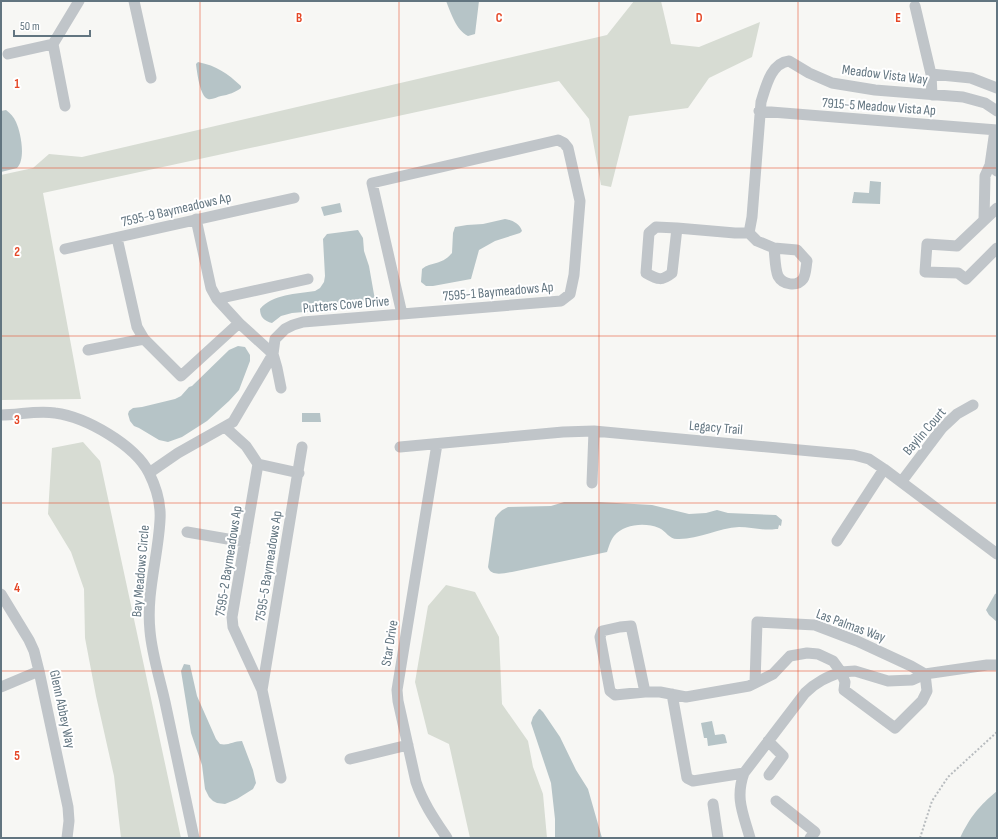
<svg xmlns="http://www.w3.org/2000/svg" width="998" height="839" font-family="'Sofia Sans Condensed',sans-serif">
<style>
.green{fill:#d7dcd3}
.water{fill:#b6c4c7}
.lines{fill:none;stroke-linecap:round;stroke-linejoin:round}
.path{stroke:#b8bcbf;stroke-width:2;stroke-dasharray:2 2;stroke-linecap:butt}
.minor{stroke:#c0c5c9;stroke-width:11}
.grid{fill:none;stroke:#e54827;stroke-width:1;stroke-opacity:0.55}
.labels{text-anchor:middle;stroke-width:4;stroke-linejoin:round;paint-order:stroke}
.street-label{font-size:14px;fill:#627580;stroke:#fff}
.grid-label{font-size:13px;text-anchor:middle;font-weight:bold;fill:#e54827;stroke:#fff;stroke-width:4;stroke-linejoin:round;paint-order:stroke}
</style>
<rect width="100%" height="100%" fill="#f7f7f4"/>
<path class="green" d="M634 1H661L671 44 699 47 760 22 752 57 709 78 688 108 629 116 611 187 601 185 589 119 559 81 43 193 81 399 1 400V175L33 168 49 154 82 157 607 35Z
M83 442 100 461 181 838H121L114 776 96 696 85 638 84 589 71 552 48 514 52 448Z
M446 585 475 592 499 637 502 704 528 741 533 767 543 794 547 838H470L449 744 428 734 415 682 428 606Z"/>
<path class="water" d="M446 1H479L475 34 468 36C456 30 451 13 446 1Z
M198 62C217 66 227 73 241 86V88C236 92 228 95 221 96 217 97 212 100 208 99 200 97 197 72 196 64Z
M6 110C10 113 14 117 16 122 21 133 26 159 17 168L1 172V111Z
M870 181 881 182 880 204 852 203 854 192 869 193Z
M340 203 342 212 324 216 321 207Z
M505 219C512 220 520 224 522 231L520 233 495 241 479 250 471 279 433 286H426L421 282 422 269C432 261 441 266 452 253L453 233 455 227 467 225 483 224Z
M358 230 363 238 364 251 369 266 375 300 372 304 363 307 292 313 281 316 272 323C264 321 260 317 260 309 273 294 296 294 315 291L320 288 324 282 325 276 323 239 327 234Z
M238 346 245 347 250 355V361L239 390 229 401 207 421 182 437 168 442 159 440 139 428 134 426 130 421 128 414 129 411 133 408 142 407 175 399 181 396 189 387 192 386 229 350Z
M302 413H320L321 422H302Z
M564 502H599L652 505 689 514 706 513 717 510 728 513 776 515 782 520 781 526 779 525 778 529H776C764 531 751 527 739 527 718 528 697 540 677 539 669 539 666 531 659 528 645 522 624 524 614 536 610 541 609 547 607 552L512 572C504 573 491 577 488 567L495 518C499 512 502 510 508 507L551 506Z
M997 593V622L989 615 986 610 995 594Z
M184 664 190 665 197 696 216 739 220 744C228 746 234 741 242 741L253 770 256 783 253 789 237 799 225 804 217 803 213 801 209 797 205 789 202 765 191 733 181 671Z
M539 709H540L543 712 560 737 576 770 588 789 602 838H555V819L551 783 531 723 533 717Z
M712 721 715 735 723 734 725 735 727 743 708 746 707 738H704L701 723Z
M997 791V838H960C970 817 979 806 997 791Z"/>
<g class="lines">
<path class="path" d="M920 838 932 801 948 777 997 732"/>
<path class="minor" d="M134 1 151 78
M915 6 931 74 932 95
M53 44 65 106
M53 44 79 1
M8 54 53 44
M931 74 971 78 997 88
M759 111 997 130
M995 130 990 165 997 171
M558 140 564 143 568 148 580 201 574 275 570 294 561 301 402 314 372 183Z
M997 208 957 246 927 244 925 272 958 273 966 279 997 248
M196 219 211 288 217 299 239 323 273 354 277 368 281 388
M984 220 985 176 990 165
M656 227 677 228 672 273C662 281 658 280 646 273L649 233Z
M677 228 735 233H749L757 241 774 248
M749 233 752 217 761 102C766 86 771 63 789 61L809 73 832 83 875 90 963 97 985 103 997 111
M117 238 137 327 144 339 181 376 239 323
M774 248 797 250 807 261C806 266 806 275 803 279 797 287 783 285 778 276 775 269 775 256 774 248Z
M65 249 294 198
M217 299 308 279
M88 350 144 339
M1 415C19 415 37 410 55 413 86 417 135 445 149 473 156 487 161 505 160 520 158 558 146 593 150 631 152 655 160 679 165 702 175 747 184 793 194 838
M225 427 246 446 258 464 232 617 233 627 262 690 281 778
M437 444 397 690 398 701 416 782C423 803 435 820 447 838
M400 447 563 432 594 431 854 455 869 459 884 469 997 554
M258 464 299 473
M149 473 178 453 233 422 273 354 275 339 285 329 293 325 303 322 402 314
M902 481 942 428 957 414 973 405
M592 483 594 431
M187 532 245 542
M837 541 884 469
M1 594 29 640 34 651 39 671 68 807 69 821 67 838
M631 626 645 692 615 695 610 691 600 637 602 631 620 627Z
M755 683 757 622 815 625 857 641 911 666 925 674 987 665H997
M1 687 39 671
M262 690 302 447
M645 692H660L686 697 749 686 773 674 790 656 807 653 818 654 833 661 841 672 855 671 888 681 912 680 925 674 927 691 922 701 895 728 844 690 845 682 841 672C827 677 816 682 805 693L744 773C735 798 743 813 750 838
M672 694 687 778 693 781 744 773
M768 741 783 756 769 775
M350 759 408 745
M776 801 815 832 810 838
M713 804 718 838"/>
</g>
<path class="grid" d="M200 1V838M399 1V838M599 1V838M798 1V838M1 168H997M1 336H997M1 503H997M1 671H997"/>
<g class="labels">
<g class="street-label">
<text transform="translate(885 74) rotate(7)" y="5">Meadow Vista Way</text>
<text transform="translate(879 106) rotate(4)" y="5">7915-5 Meadow Vista Ap</text>
<text transform="translate(176 209) rotate(-13)" y="5">7595-9 Baymeadows Ap</text>
<text transform="translate(498 291) rotate(-5)" y="5">7595-1 Baymeadows Ap</text>
<text transform="translate(346 304) rotate(-5)" y="5">Putters Cove Drive</text>
<text transform="translate(716 427) rotate(5)" y="5">Legacy Trail</text>
<text transform="translate(924 431) rotate(-49)" y="5">Baylin Court</text>
<text transform="translate(228 561) rotate(-81)" y="5">7595-2 Baymeadows Ap</text>
<text transform="translate(268 566) rotate(-81)" y="5">7595-5 Baymeadows Ap</text>
<text transform="translate(140 571) rotate(-85)" y="5">Bay Meadows Circle</text>
<text transform="translate(851 625) rotate(20)" y="5">Las Palmas Way</text>
<text transform="translate(389 643) rotate(-81)" y="5">Star Drive</text>
<text transform="translate(63 709) rotate(78)" y="5">Glenn Abbey Way</text>
</g>
</g>
<g class="grid-label">
<text x="299" y="22">B</text>
<text x="499" y="22">C</text>
<text x="699" y="22">D</text>
<text x="898" y="22">E</text>
<text x="17" y="88">1</text>
<text x="17" y="256">2</text>
<text x="17" y="424">3</text>
<text x="17" y="592">4</text>
<text x="17" y="760">5</text>
</g>
<rect width="998" height="839" fill="none" stroke="#627580" stroke-width="4"/>
<path d="M14 30v6h76v-6" fill="none" stroke="#627580" stroke-width="2"/>
<text x="20" y="30" font-size="12" fill="#627580" stroke="#ffffff" stroke-width="3" paint-order="stroke">50 m</text>
</svg>
